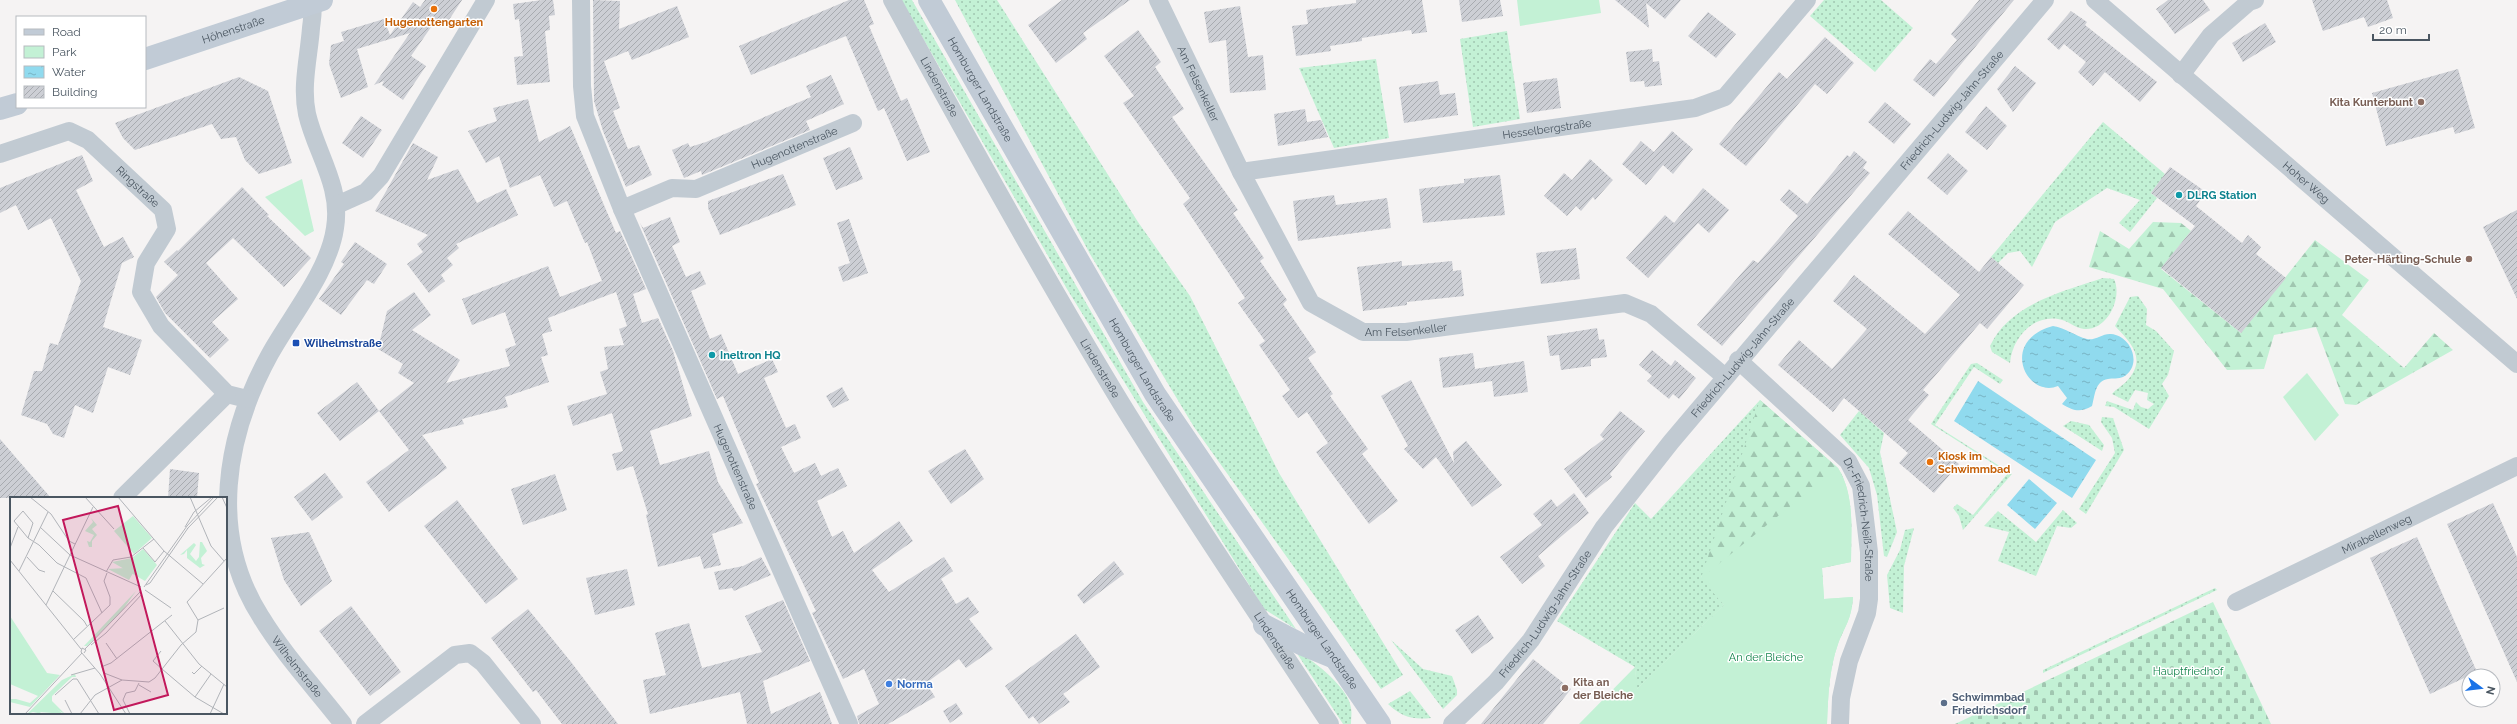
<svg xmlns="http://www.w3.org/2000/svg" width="2517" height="724" font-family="Raleway,sans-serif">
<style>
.grass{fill:url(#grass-dots)}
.forest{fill:url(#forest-firs)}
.cemetery{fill:url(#cemetery-stones)}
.park{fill:#c3f1d5}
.water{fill:url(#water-ripples)}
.building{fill:url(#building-hatch)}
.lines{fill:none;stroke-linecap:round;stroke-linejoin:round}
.street{stroke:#c1cad2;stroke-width:18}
.secondary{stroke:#c1cbd6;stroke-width:22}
.food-dot{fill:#e8710a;stroke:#fff;stroke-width:1.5}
.education-dot{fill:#8d6e63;stroke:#fff;stroke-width:1.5}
.culture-dot{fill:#0f9aa8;stroke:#fff;stroke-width:1.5}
.transit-dot{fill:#1a4fb4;stroke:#fff;stroke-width:1.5}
.shop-dot{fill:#3f7fe0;stroke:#fff;stroke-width:1.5}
.service-dot{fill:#5c6f8a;stroke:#fff;stroke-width:1.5}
.labels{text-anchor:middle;stroke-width:3;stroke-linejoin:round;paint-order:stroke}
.food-label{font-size:11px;font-weight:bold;fill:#c56008;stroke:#fff}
.street-label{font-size:11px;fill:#4a5661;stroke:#fff}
.education-label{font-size:11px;font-weight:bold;fill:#785e54;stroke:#fff;text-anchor:end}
.culture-label{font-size:11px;font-weight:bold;fill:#0d838f;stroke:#fff;text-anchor:start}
.transit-label{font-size:11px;font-weight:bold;fill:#164399;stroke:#fff;text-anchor:start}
.park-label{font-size:11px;fill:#17864f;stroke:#fff}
.shop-label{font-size:11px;font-weight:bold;fill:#366cbe;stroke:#fff;text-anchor:start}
.service-label{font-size:11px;font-weight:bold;fill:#4e5e75;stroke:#fff;text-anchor:start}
.inset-road{fill:none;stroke:#b1b4b9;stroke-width:1}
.view{fill:#c2185b;fill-opacity:0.15;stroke:#c2185b;stroke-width:2}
.inset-edge{fill:none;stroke:#4a5661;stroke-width:2}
</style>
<defs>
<pattern id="grass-dots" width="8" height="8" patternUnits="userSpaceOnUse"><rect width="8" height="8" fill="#c3f1d5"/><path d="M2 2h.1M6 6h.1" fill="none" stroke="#a0c6b0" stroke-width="1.8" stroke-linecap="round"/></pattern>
<pattern id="forest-firs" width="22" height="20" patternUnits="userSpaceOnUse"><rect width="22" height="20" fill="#c3f1d5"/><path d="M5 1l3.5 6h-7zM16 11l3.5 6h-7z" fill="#a0c6b0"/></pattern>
<pattern id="cemetery-stones" width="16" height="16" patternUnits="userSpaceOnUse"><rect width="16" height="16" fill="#c3f1d5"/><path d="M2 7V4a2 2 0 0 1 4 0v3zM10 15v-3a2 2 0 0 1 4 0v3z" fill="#a0c6b0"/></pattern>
<pattern id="water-ripples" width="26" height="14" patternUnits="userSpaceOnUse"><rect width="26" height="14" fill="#90daee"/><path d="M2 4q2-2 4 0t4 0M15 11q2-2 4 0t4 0" fill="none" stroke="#78b4c4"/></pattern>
<pattern id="building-hatch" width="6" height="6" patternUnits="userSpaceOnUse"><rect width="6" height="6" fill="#cdcfd5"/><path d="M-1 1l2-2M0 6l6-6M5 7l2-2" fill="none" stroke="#a8abb0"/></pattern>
</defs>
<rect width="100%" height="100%" fill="#f5f3f3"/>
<path class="grass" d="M901 0H912L1143 402 1296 629 1264 609 1067 289Z
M955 0H997L1138 222 1190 296 1279 473 1403 675 1381 689 1194 427 1090 254Z
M1824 0H1881L1913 28 1875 72 1810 16Z
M1507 31 1520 119 1473 127 1460 39Z
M1376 59 1389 138 1334 148 1299 68Z
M2103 122 2165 174 2151 193 2157 198 2130 232 2119 223 2140 200 2107 188 2055 222 2032 267 2020 251 2008 253 1998 263 1991 257Z
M2103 278 2114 279C2123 298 2107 331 2084 329 2075 328 2067 320 2058 319 2032 315 2012 339 2010 363L1992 352 1990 346C2009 304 2064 291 2103 278Z
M2138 296 2147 309 2146 325 2156 331 2174 351 2168 375 2162 384 2169 396 2149 429 2114 407 2105 406 2107 401 2133 410 2136 402 2141 407 2148 409 2154 404 2147 400 2148 393 2135 390 2128 402 2112 394C2116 389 2122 386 2126 382 2148 359 2131 343 2115 326L2130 297Z
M1977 363 2003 380 2000 384 1974 367 1935 425 2012 474 1963 530 1959 516 1953 508 1957 504 1973 515 2008 473 1931 424 1971 364Z
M1760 400 1838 468 1701 577 1724 605 1636 690 1635 667 1557 621 1635 503 1651 519Z
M1859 411 1884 433 1880 452 1897 532 1887 557 1884 556 1877 495 1869 468 1840 435Z
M2102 417 2113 418 2124 450 2086 514 2079 509 2115 453 2112 438 2101 422Z
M2071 421 2089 425 2104 445 2102 451 2063 426Z
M2063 510 2077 523 2071 528 2057 526 2036 576 1998 561 2009 532 1984 526 1998 511 2036 542Z
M1914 528 1904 566 1903 613 1890 608 1887 575 1900 550 1905 530Z
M2215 588 2217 590 2043 673V670Z
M1391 640 1423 669 1452 676 1457 690V695L1443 709Z
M1299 652C1315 662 1349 688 1351 708 1352 713 1351 719 1351 724H1343L1298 655Z
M1410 691 1431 718C1412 720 1402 717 1388 704Z"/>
<path class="forest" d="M2153 222 2181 223 2191 231 2161 269 2241 333 2315 240 2369 280 2342 315 2404 368 2434 333 2453 350 2356 405 2345 404 2316 327 2274 335 2264 369 2227 370 2163 289 2089 267 2100 231 2129 249Z
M1760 400 1838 468C1855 495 1851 530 1851 562L1822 568 1824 599 1853 597C1851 621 1846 623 1838 644 1829 669 1828 697 1827 724L1636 690 1724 605 1701 578Z"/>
<path class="cemetery" d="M2213 602 2271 724H1955Z"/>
<path class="park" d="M1517 0H1599L1601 13 1520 26Z
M302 179 314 231 305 236 265 197Z
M2307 373 2339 415 2315 441 2283 397Z
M1838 468C1855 495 1851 530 1851 562L1822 568 1824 599 1853 597C1851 621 1846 623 1838 644 1829 669 1828 697 1827 724H1579L1635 667 1637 689 1724 605 1701 578Z"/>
<path class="water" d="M2053 326C2066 328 2075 336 2087 339 2095 341 2103 333 2111 334 2132 336 2143 366 2123 377 2119 379 2112 378 2108 379 2095 381 2095 395 2092 406 2080 413 2074 411 2062 404L2067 398 2058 386C2027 399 1998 341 2053 326Z
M1978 381 2096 460 2072 498 1954 421Z
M2029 479 2057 503 2035 529 2007 505Z"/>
<path class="building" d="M425 0H462L445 26 436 20 411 56 426 66 403 100 382 85 384 81 374 85 410 33 357 49 368 87 341 98 329 64 331 45 344 41 341 32 384 19 390 35 413 2 420 7Z
M542 0H553L555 15 549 16 550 30 545 31 550 82 517 85 514 57 523 56 519 19 515 20 513 4Z
M593 0 620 1 619 29 677 6 689 37 632 60 628 51 604 61 620 108 613 111 628 149 639 145 652 175 626 187 603 131 594 101Z
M849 0H864L874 24 869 26 883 59 901 101 907 98 930 152 907 161 884 108 878 111 846 36 751 75 739 46Z
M1062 0H1130L1083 33 1087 39 1056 63 1028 25Z
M1356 0H1422L1427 32 1412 34 1411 30 1362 38V41L1330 46 1331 51 1296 56 1292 26 1308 24 1306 10 1356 3Z
M1459 0H1500L1503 16 1462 22Z
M1615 0H1681L1665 19 1646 3 1649 28Z
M1979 0H2014L1934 97 1913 80 1930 59 1936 64 1957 40 1951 34Z
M2168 0H2203L2210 10 2175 34 2156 9Z
M2312 0H2387L2393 18 2368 27 2364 17 2323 31Z
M1240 6 1248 57 1263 55 1266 90 1230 93 1226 40 1209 43 1204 12Z
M2071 11 2087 22 2085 25 2157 82 2140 102 2105 72 2093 86 2078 72 2086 62 2064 44 2059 50 2047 39Z
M1708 12 1736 34 1716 58 1688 36Z
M2265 23 2276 42 2243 62 2232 43Z
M1138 30 1161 62 1155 67 1184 109 1172 117 1238 210 1233 213 1264 258 1260 261 1287 300 1283 304 1316 352 1308 358 1333 394 1330 396 1368 449 1362 454 1398 501 1369 524 1316 452 1328 443 1307 412 1298 418 1282 396 1290 390 1259 345 1265 341 1238 303 1245 298 1183 204 1190 198 1123 103 1134 96 1104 56Z
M1825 37 1854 63 1827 94 1815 84 1746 166 1719 144 1779 72 1787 79Z
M1652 49 1653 62 1659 61 1662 85 1645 87 1644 81 1630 82 1626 52Z
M2015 66 2036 83 2013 112 1997 89Z
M2458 69 2475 128 2455 134 2453 127 2386 146 2372 93Z
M831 75 844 104 806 121 810 130 702 175 701 171 684 178 672 150 688 143 690 147 706 142 811 97 806 86Z
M239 77 268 91 292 163 259 174 245 160 236 137 221 139 212 124 135 150 123 138 115 123Z
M1557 78 1561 108 1527 113 1523 83Z
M1438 81 1440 95 1455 93 1458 115 1404 123 1399 87Z
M528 99 539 142 570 126 616 233 620 231 646 289 633 294 642 323 658 318 673 351 692 416 650 431 660 465 709 451 718 482 743 523 712 534 721 565 704 569 700 556 658 567 646 515 648 514 633 466 617 471 612 454 623 451 612 413 573 426 567 406 607 394 600 372 608 369 604 347 624 345 619 329 627 326 616 292 548 318 552 331 542 334 548 355 541 357 549 382 505 397 508 407 462 419 464 424 422 435 447 468 389 512 366 482 409 450 379 411 414 383 398 373 403 364 378 349 387 311 414 292 431 315 412 330 460 360 446 383 510 366 505 349 516 345 505 312 472 325 462 299 548 266 560 297 602 281 587 242 585 243 567 201 554 207 540 175 510 188 499 156 486 163 468 131 497 121 493 108Z
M1885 102 1911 124 1894 144 1868 122Z
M1986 106 2007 126 1987 150 1965 132Z
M1305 109 1307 122 1321 120 1328 137 1278 146 1274 114Z
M361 116 382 130 363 158 342 143Z
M1672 131 1693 149 1673 174 1663 165 1646 185 1622 164 1641 141 1654 152Z
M413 143 438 157 427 180 458 169 477 203 506 189 518 215 456 244 459 248 447 258 453 265 441 275 445 281 429 293 407 264 423 252 417 244 428 235 375 211Z
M850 147 863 179 836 190 823 158Z
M1854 151 1867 162 1863 168 1870 173 1722 346 1697 325 1753 260 1758 263 1798 216 1780 200 1789 189 1807 204 1847 155 1850 157Z
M1948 153 1968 171 1947 195 1927 178Z
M82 155 93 181 76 190 104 247 123 237 134 257 122 263 103 327 142 340 130 375 108 367 93 413 75 405 64 438 53 434 47 424 21 415 34 371H42L50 343 58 345 81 281 51 218 28 230 16 205 0 213V188Z
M1590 159 1613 180 1595 200 1593 197 1581 211 1576 206 1567 216 1544 196 1564 173 1572 180Z
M2170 167 2206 192 2196 206 2242 243 2248 235 2261 247 2256 254 2286 278 2241 333 2161 268 2195 226 2151 193Z
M783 174 796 205 720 235 708 208V201Z
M1500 175 1505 215 1423 223 1419 189 1464 183V179Z
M242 187 269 215 267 216 311 258 284 287 233 238 206 263 238 299 212 322 229 340 210 358 165 313 156 297 178 275 164 262 177 250 178 251Z
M1703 188 1729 210 1709 233 1698 223 1648 278 1626 258 1665 215 1674 223Z
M1334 195 1336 205 1387 198 1391 228 1298 241 1293 201Z
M2517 210V299L2483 227Z
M1908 211 1979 272 1991 257 2024 285 1987 329 1980 323 1923 390 1929 395 1908 420 1959 464 1934 493 1899 463 1908 453 1844 398 1833 412 1778 365 1799 340 1832 369 1867 329 1833 301 1854 275 1925 334 1960 295 1888 234Z
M670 217 680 242 672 246 686 277 700 271 706 284 691 291 710 339 721 334 738 374 772 359 778 372 764 378 786 428 795 424 801 438 781 447 794 473 815 463 821 476 838 468 847 486 817 501 832 537 843 531 854 553 899 521 913 541 872 570 889 592 944 557 953 571 941 579 956 604 968 597 979 612 969 619 993 649 966 668 959 659 926 683 935 697 888 724H859L857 716 879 704 864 669 843 679 812 613 816 611 756 484 759 483 723 396 717 399 640 223 643 228Z
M849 219 868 273 843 282 838 267 850 263 837 223Z
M355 242 387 264 374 284 367 280 341 315 319 299 344 264 341 262Z
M1576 248 1580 279 1541 284 1536 253Z
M1402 261V266L1452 261 1453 271 1461 270 1464 296 1407 302V305L1363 311 1357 267Z
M1597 328 1599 340 1604 339 1607 357 1591 359V366L1561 370 1559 355 1550 356 1547 336Z
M1652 350 1671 366 1675 360 1696 378 1679 399 1673 394 1669 399 1647 381 1652 376 1639 365Z
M1473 353 1475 369 1524 361 1528 392 1494 397 1492 381 1443 388 1439 358Z
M1411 380 1454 463 1453 452 1466 441 1502 485 1472 507 1436 457 1423 469 1404 449 1408 446 1381 396Z
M357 382 379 411 340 441 317 413Z
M842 387 849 400 833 408 826 396Z
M1620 411 1645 431 1610 474 1612 477 1586 498 1564 469 1604 439 1600 435Z
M0 439 18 460 51 498H0Z
M965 449 984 479 951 504 928 471Z
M170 469 199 473 197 498H168Z
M325 473 343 497 312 521 294 497Z
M555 474 567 510 523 525 511 489Z
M1574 493 1589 513 1538 556 1545 566 1522 584 1500 557 1542 525 1533 514 1551 499 1557 507Z
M457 500 518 579 486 604 424 526Z
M2493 503 2517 557V682L2447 524Z
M309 532 332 581 301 606 284 580 271 538Z
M2417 537 2477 672 2430 694 2370 558Z
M761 557 771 575 734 591 732 588 719 590 714 572 743 566Z
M1114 561 1124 574 1084 604 1077 595Z
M627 569 635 605 595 615 586 578Z
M783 600 810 661 763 681 771 714 820 692 832 724H747L740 692 650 714 643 680 666 675 655 633 689 623 702 668 762 652 745 616Z
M351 606 401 672 370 696 319 631Z
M528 609 571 662 618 724H562L536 690 533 692 491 638Z
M1478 615 1494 638 1472 654 1455 630Z
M1076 634 1100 667 1063 694 1070 702 1039 724 1033 716 1029 719 1005 686Z
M1533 659 1571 689 1543 724H1481Z
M956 703 963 714 950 723 943 711Z"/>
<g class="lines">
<g class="street">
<path id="s1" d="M312 0C314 9 312 19 311 28 309 56 301 86 307 114 316 153 342 186 335 228 329 271 291 316 270 354 225 436 208 534 261 617 284 655 316 689 343 724"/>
<path id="s2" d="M581 0 582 86 585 116 622 209 849 724"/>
<path id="s3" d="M892 0C966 136 1041 271 1121 403 1188 512 1260 617 1330 724"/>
<path id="s4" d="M1158 0 1241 172 1311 303 1363 332H1406L1625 303 1651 314 1724 376"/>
<path id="s5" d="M2095 0 2517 364"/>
<path d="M2181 75 2211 35 2249 2 2255 0"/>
<path id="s6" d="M0 154 69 131 88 140 163 210 167 229 146 263 141 292 161 326 227 394 247 399"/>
<path id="s7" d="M1241 172 1695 108 1725 97 1807 0"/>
<path d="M337 205 366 192 381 176 486 0"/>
<path id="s8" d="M622 209 672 188 696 189 853 123"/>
<path id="s9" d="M1738 360 1848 461 1861 486 1869 552V599L1867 613 1849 661 1841 698 1840 724"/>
<path d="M122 498 227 394"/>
<path id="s10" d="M2236 602 2517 466"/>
<path d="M365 724 455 655 470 653 483 663 532 724"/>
<path id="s11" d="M1452 724 1496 682 1531 640 1604 527 1671 442 2045 0"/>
</g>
<g class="secondary">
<path id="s12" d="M929 0 1155 394 1380 724"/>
<path id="s13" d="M145 59 322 0"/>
<path d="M0 109 17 104"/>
<path d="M1264 625 1301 644 1335 658"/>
</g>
</g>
<g class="food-dot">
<circle cx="434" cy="9" r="4"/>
<circle cx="1930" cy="462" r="4"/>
</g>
<g class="education-dot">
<circle cx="2421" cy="102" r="4"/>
<circle cx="2469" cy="259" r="4"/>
<circle cx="1565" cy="688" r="4"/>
</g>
<g class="culture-dot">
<circle cx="2179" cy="195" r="4"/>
<circle cx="712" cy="355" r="4"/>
</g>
<rect class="transit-dot" x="292" y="339" width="8" height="8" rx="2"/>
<circle class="shop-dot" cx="889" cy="684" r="4"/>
<circle class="service-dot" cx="1944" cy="703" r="4"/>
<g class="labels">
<g class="food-label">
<text x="434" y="26">Hugenottengarten</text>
<text x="1938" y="460" text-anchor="start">Kiosk im<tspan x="1938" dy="13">Schwimmbad</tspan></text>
</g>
<g class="street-label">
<text dy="4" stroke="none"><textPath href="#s13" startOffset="93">Höhenstraße</textPath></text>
<text dy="4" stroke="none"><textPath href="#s4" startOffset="93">Am Felsenkeller</textPath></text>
<text dy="4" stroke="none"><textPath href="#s3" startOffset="99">Lindenstraße</textPath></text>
<text dy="4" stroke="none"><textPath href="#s12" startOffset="103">Homburger Landstraße</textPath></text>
<text dy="4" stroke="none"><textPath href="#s11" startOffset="793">Friedrich-Ludwig-Jahn-Straße</textPath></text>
<text dy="4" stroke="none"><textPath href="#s7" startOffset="309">Hesselbergstraße</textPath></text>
<text dy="4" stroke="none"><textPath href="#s8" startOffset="185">Hugenottenstraße</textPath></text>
<text dy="4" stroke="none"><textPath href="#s5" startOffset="279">Hoher Weg</textPath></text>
<text dy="4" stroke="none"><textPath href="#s6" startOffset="162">Ringstraße</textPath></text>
<text dy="4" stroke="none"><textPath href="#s4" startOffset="442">Am Felsenkeller</textPath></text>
<text dy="4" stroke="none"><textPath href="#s11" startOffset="469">Friedrich-Ludwig-Jahn-Straße</textPath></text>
<text dy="4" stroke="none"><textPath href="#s3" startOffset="423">Lindenstraße</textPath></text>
<text dy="4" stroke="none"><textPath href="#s12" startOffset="427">Homburger Landstraße</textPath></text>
<text dy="4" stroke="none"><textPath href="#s2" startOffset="498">Hugenottenstraße</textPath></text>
<text dy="4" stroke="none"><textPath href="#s9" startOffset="210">Dr.-Friedrich-Neiß-Straße</textPath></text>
<text dy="4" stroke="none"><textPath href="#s10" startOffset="156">Mirabellenweg</textPath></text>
<text dy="4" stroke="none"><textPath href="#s11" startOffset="145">Friedrich-Ludwig-Jahn-Straße</textPath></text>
<text dy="4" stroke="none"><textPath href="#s12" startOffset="751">Homburger Landstraße</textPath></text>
<text dy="4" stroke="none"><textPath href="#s3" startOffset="747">Lindenstraße</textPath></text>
<text dy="4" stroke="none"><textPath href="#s1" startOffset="714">Wilhelmstraße</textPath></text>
</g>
<g class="education-label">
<text x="2413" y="106">Kita Kunterbunt</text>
<text x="2461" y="263">Peter-Härtling-Schule</text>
<text x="1573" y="686" text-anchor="start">Kita an<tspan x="1573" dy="13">der Bleiche</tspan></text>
</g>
<g class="culture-label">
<text x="2187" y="199">DLRG Station</text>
<text x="720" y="359">Ineltron HQ</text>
</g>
<g class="transit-label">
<text x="304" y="347">Wilhelmstraße</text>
</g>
<g class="park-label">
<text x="1766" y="661">An der Bleiche</text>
<text x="2188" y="675">Hauptfriedhof</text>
</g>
<g class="shop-label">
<text x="897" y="688">Norma</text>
</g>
<g class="service-label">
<text x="1952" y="701">Schwimmbad<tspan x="1952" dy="13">Friedrichsdorf</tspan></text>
</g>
</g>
<g transform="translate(10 497)">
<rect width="217" height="217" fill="#f5f3f3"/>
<path d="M190 45H192L197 54 191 61 192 67 195 68 190 71 177 61V53L174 57 170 58 184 46 186 48 180 57 186 64 189 60ZM115 71 123 76 119 83 98 72ZM126 94 112 114 77 149H74Z" fill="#c3f1d5"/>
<path d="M81 21 87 28 82 32 87 38 82 44V50H79L77 44 80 45 84 38 75 34 83 25ZM0 119 37 176 50 178 20 210 0 205V202H6L20 206 28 199 0 187ZM65 177 66 180H62L42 199V204L55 217 46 212 30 215 32 217 23 215 17 217 52 183Z" fill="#c3f1d5"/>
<path d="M123 19 142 41 124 57 104 34Z" fill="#c3f1d5"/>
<path d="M133 52 147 68 135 84 102 65 122 61ZM39 206 52 216 53 217 30 215Z" fill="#c3f1d5"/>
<path class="inset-road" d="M20 0 41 17 59 44 65 47M75 0 104 32M108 0 154 54 193 87M180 0 201 49 214 64M212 0 217 11M30 30 60 58 131 90M175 30 184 15 202 0M177 32 208 0M18 41 4 24 13 14 23 26 18 41 29 48 47 66 76 81 92 116M0 51 8 30M133 51 145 65 154 54M17 60 29 73 35 75M0 63 71 152M9 74 38 15M96 75 103 63 121 60 144 42M136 88 140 86 178 31M134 90 177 29 204 0M135 93 161 111M43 94 74 124 77 129M36 108 83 10M188 123 177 105 217 61M188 123 214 111M155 124 189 167 217 190M63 143 100 108V100L94 84 97 76M96 146 107 162M81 148 96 136 132 97M75 152 131 94M151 154 143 164 152 172M74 156 76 153 72 151 71 155 90 177 116 217M92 169 94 176 112 183 139 185 145 181 171 148 186 135 188 123M91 170 101 166 162 118M152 172 185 200 214 217M182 175 184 177 192 169M61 178 85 171M129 188 141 195M45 198 63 182H67L89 217M185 200 201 177M55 203 62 217M15 217 72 156M70 217 85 198 112 183M120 217 113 203 116 196 125 194 129 186M200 217 214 187"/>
<path class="view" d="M108 9 158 198 104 213 53 23Z"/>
<rect width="217" height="217" class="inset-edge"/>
</g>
<rect x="16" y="16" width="130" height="92" fill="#ffffff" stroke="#b7bbc0"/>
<rect x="24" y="29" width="20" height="6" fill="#c1cbd6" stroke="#b7bbc0"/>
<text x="52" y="36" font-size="12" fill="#4a5661">Road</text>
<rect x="24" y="46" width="20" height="12" fill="#c3f1d5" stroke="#b7bbc0"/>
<text x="52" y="56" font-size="12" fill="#4a5661">Park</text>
<rect x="24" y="66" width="20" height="12" fill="url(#water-ripples)" stroke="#b7bbc0"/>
<text x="52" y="76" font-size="12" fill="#4a5661">Water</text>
<rect x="24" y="86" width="20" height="12" fill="url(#building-hatch)" stroke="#b7bbc0"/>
<text x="52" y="96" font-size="12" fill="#4a5661">Building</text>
<g transform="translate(2481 688) rotate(105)"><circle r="19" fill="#ffffff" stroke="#b7bbc0"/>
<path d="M0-3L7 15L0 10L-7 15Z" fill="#1a73e8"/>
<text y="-6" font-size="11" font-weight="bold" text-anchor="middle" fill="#4a5661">N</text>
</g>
<path d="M2373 34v6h56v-6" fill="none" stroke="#4a5661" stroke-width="2"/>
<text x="2379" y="34" font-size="12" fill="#4a5661" stroke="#ffffff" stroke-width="3" paint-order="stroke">20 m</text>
</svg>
